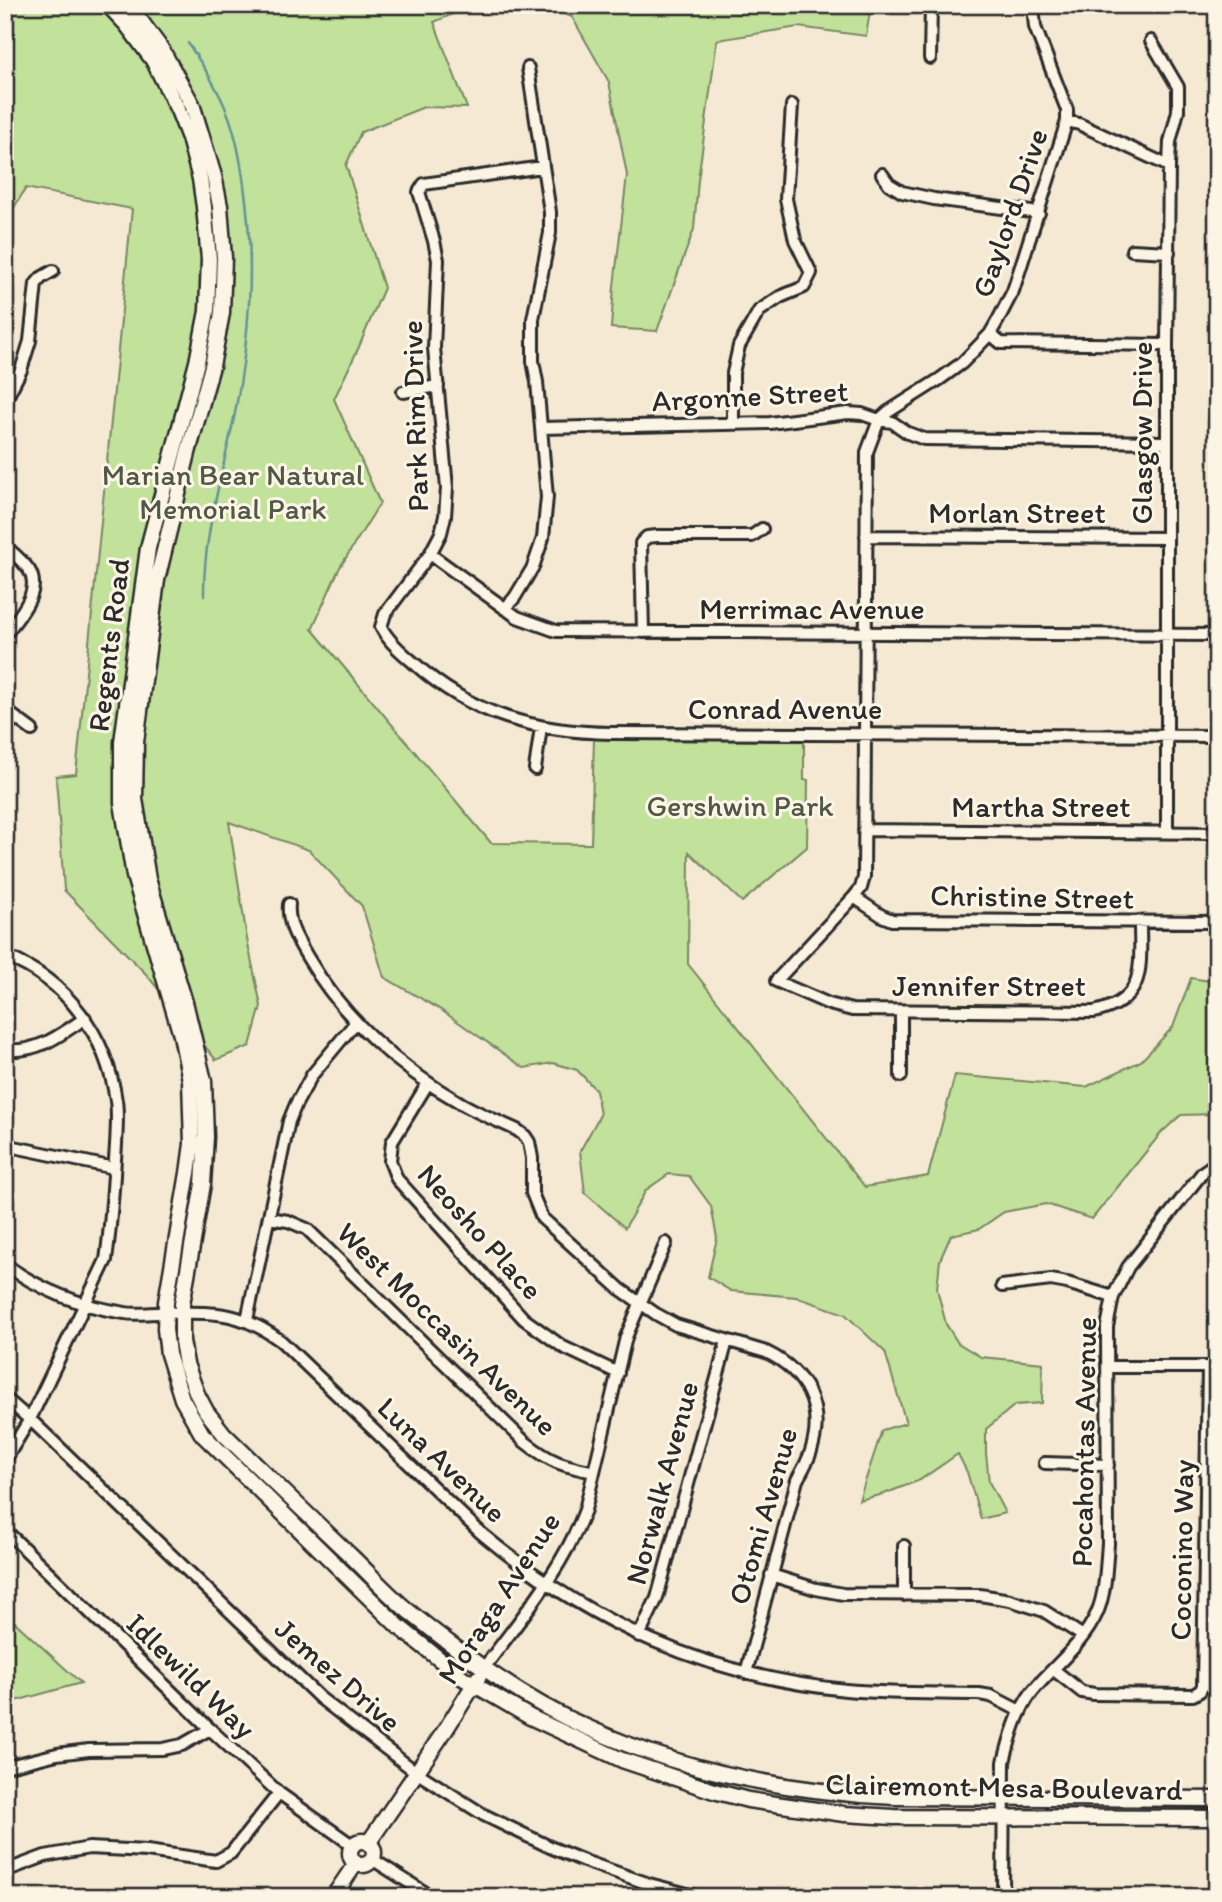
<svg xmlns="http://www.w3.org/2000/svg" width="1222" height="1902" font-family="Itim,sans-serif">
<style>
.green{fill:#c2e19a;stroke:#768662;stroke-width:2}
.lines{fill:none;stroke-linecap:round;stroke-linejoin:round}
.stream{stroke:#639498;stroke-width:2.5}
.minor-casing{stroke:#2b2b2b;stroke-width:16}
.major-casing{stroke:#2b2b2b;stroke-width:19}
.minor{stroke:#fcf5e5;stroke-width:10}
.major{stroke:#fcf5e5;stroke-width:14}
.labels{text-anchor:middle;stroke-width:6;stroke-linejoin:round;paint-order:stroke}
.street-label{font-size:30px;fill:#2b2b2b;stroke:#fcf5e5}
.park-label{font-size:30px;fill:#515847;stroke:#fcf5e5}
</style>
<rect width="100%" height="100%" fill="#f5e9d3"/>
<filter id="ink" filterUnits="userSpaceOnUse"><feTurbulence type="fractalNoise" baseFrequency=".0143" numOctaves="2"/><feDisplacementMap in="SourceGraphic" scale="14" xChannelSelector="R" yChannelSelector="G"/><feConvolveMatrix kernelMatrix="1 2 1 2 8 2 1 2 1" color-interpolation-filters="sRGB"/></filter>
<g filter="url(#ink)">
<path class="green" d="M5 5H474L434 22 467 108 424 107 361 132 346 165 384 288 358 349 334 399 380 503 339 569 312 629 491 843 591 844 594 738 804 741V780H808L807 847 742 902 689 852 688 964 865 1187 928 1176 955 1075 1086 1087 1141 1061 1173 1027 1191 978 1217 982V1114L1181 1115 1161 1133 1092 1219 1046 1204 1004 1212 979 1229 951 1235 940 1260 937 1289 946 1324 958 1343 981 1357 1043 1363 1042 1403 1015 1405 986 1429V1453L989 1482 1005 1513 981 1519 967 1472 958 1454 920 1480 884 1494 859 1500 882 1430 906 1423 885 1352 845 1314 796 1297 731 1291 708 1277 717 1238 711 1206 689 1176 669 1174 646 1190 625 1228 585 1193 580 1151 600 1115 596 1090 577 1070 553 1063 524 1068 441 1010 384 977 362 906 309 850 229 822 247 939 261 1006 250 1046 216 1060 146 974 64 890 56 776 76 774 132 209 26 188 5 222Z
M543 5H871L866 36 798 27 717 40 698 180 694 229 657 331 611 328 614 286 627 175 609 82 572 17Z
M5 1613 81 1683 5 1704Z"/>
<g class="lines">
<path class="stream" d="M188 43C204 67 219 90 229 117 237 139 241 162 244 185 255 264 250 335 235 413 223 474 203 533 204 596"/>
<g class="minor-casing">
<path id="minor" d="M1033 5 1035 27 1067 110V121L1013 291 998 320 990 334 962 363 940 379 888 412 879 420 867 452 864 877 861 888 854 897 776 981 829 1004 852 1010 1094 1012C1147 1000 1140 967 1140 922
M1151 41 1178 87V111L1170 142 1169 166 1167 345V832
M930 58 931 5
M1067 121 1079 124 1169 166
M542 167 424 184 419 192 434 241 438 260 434 348 447 488 445 516 441 533 430 554 385 614 381 627C388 641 402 653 414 663 471 715 536 732 612 733L1217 736
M882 174 889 184 902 192 934 199 1039 213
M1132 250 1169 252
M990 334 1001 343 1167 345
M403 392 438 386
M5 401 21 370 30 341 36 284 41 278 53 271
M733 424V373L739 346 759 311 780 297 804 287 811 273 795 240 786 199 792 105
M541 428 770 423 848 413 862 414 879 420 892 422 908 433 924 439 1167 442
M866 536 1167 538
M5 546C13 553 23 561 29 570 43 592 17 618 5 635
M430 554 517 617 556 631 1217 635
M505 609 515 597 533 567 543 538 547 497 537 382 533 361V319L550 233V212L528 68
M643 632 641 543 647 537 657 536H752L762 529
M5 710 32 730
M535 769 541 727
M864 830 1217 833
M854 897 882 916 892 920 1217 922
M289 904C287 924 298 941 308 958 343 1018 399 1068 459 1102 477 1113 498 1121 517 1130L525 1136 529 1142 532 1158V1193L542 1218 620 1289 656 1314 676 1325 766 1352C806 1371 825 1408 811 1451 808 1461 802 1471 797 1480L746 1673
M5 956C67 980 107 1036 116 1101 119 1120 115 1154 114 1175 112 1204 110 1232 106 1260L30 1419 5 1460
M5 1050C37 1053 61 1035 85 1018
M901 1076V1011
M428 1083 392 1142 390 1161 397 1179 524 1319 563 1347 618 1373
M5 1145 114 1168
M269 1218 288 1221 307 1229 525 1442C552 1463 561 1465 594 1472
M5 1264C39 1290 83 1307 125 1313 135 1315 147 1313 158 1313 211 1313 236 1308 281 1341L481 1533C588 1623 706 1676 846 1690 890 1694 935 1693 979 1694L991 1696 1020 1711
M1002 1286 1051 1280 1067 1283 1113 1297
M247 1320 289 1121 296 1104 312 1075 356 1022
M1108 1367H1217
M5 1398 35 1424 320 1698 416 1772 484 1815 550 1847 584 1861 649 1884 699 1897
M1045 1463 1108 1465
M5 1530 210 1729 279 1793 352 1845
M904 1546V1595
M771 1575 816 1589 843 1594 980 1595 1010 1600 1044 1611 1083 1636
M639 1636 657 1598 727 1341
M484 1668C521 1618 563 1569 585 1510L626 1337 666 1243
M1054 1670 1082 1692 1094 1694 1193 1695 1200 1691 1203 1686 1208 1367
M5 1767 57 1754 89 1750 163 1749 182 1745 210 1729
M372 1859 432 1897
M5 1871 45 1856 89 1848 147 1851 216 1861 231 1853 279 1793
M1003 1897 1004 1762C1010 1738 1017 1712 1032 1692 1054 1665 1082 1646 1097 1613 1106 1592 1106 1566 1108 1544L1107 1327 1113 1297 1128 1267 1203 1172 1213 1165 1217 1166"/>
</g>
<g class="major-casing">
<path id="major" d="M108 5 127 25 153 60 178 110 189 138 200 179 204 207 209 259 207 311 197 362 148 548 122 742V803L134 876 181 1035 190 1080 192 1144 188 1173 166 1302 165 1329 168 1354 182 1399 202 1434 398 1626 463 1678 530 1717 622 1760 714 1791 748 1800 844 1814 894 1817 1217 1818
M129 5 162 50 192 104 214 176 220 206 224 258 222 313 212 366 188 453 157 580 136 742 135 799 148 879 186 1006 204 1081 206 1137 203 1184 182 1304V1341L186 1364 197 1394 206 1411 224 1434C266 1475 308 1515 351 1556 371 1575 390 1597 412 1614 466 1657 523 1699 586 1727 682 1771 790 1792 895 1797L1217 1799
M350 1853a12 12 0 1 1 24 0a12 12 0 1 1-24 0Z
M369 1842 446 1729 478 1678
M333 1897 356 1863"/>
</g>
<use href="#minor" class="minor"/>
<use href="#major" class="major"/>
</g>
</g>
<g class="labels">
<g class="street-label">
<text transform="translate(1010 213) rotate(-71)" y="10">Gaylord Drive</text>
<text transform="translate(750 396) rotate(-3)" y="10">Argonne Street</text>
<text transform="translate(415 416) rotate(-92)" y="10">Park Rim Drive</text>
<text transform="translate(1142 433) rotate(-90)" y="10">Glasgow Drive</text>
<text x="1017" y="523">Morlan Street</text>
<text x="812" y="619">Merrimac Avenue</text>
<text transform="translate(109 645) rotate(-83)" y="10">Regents Road</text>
<text x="785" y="719">Conrad Avenue</text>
<text x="1041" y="817">Martha Street</text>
<text transform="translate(1032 897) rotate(1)" y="10">Christine Street</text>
<text x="989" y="996">Jennifer Street</text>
<text transform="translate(480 1232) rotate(48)" y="10">Neosho Place</text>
<text transform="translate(447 1329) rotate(44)" y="10">West Moccasin Avenue</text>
<text transform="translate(1084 1442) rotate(-89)" y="10">Pocahontas Avenue</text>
<text transform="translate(442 1460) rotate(44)" y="10">Luna Avenue</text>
<text transform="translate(662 1483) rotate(-75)" y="10">Norwalk Avenue</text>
<text transform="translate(763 1516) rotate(-74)" y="10">Otomi Avenue</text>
<text transform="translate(1182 1550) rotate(-89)" y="10">Coconino Way</text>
<text transform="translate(499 1598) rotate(-57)" y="10">Moraga Avenue</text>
<text transform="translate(338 1675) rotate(41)" y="10">Jemez Drive</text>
<text transform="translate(191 1676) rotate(44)" y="10">Idlewild Way</text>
<text transform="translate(1004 1787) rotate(1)" y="10">Clairemont Mesa Boulevard</text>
</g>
<g class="park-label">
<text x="233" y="485">Marian Bear Natural<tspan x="233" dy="34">Memorial Park</tspan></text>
<text x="740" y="816">Gershwin Park</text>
</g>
</g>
<rect width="1222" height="1902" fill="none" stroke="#fcf5e5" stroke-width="28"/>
<rect x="14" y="14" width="1194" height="1874" fill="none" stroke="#2b2b2b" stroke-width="2.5" filter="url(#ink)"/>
</svg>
